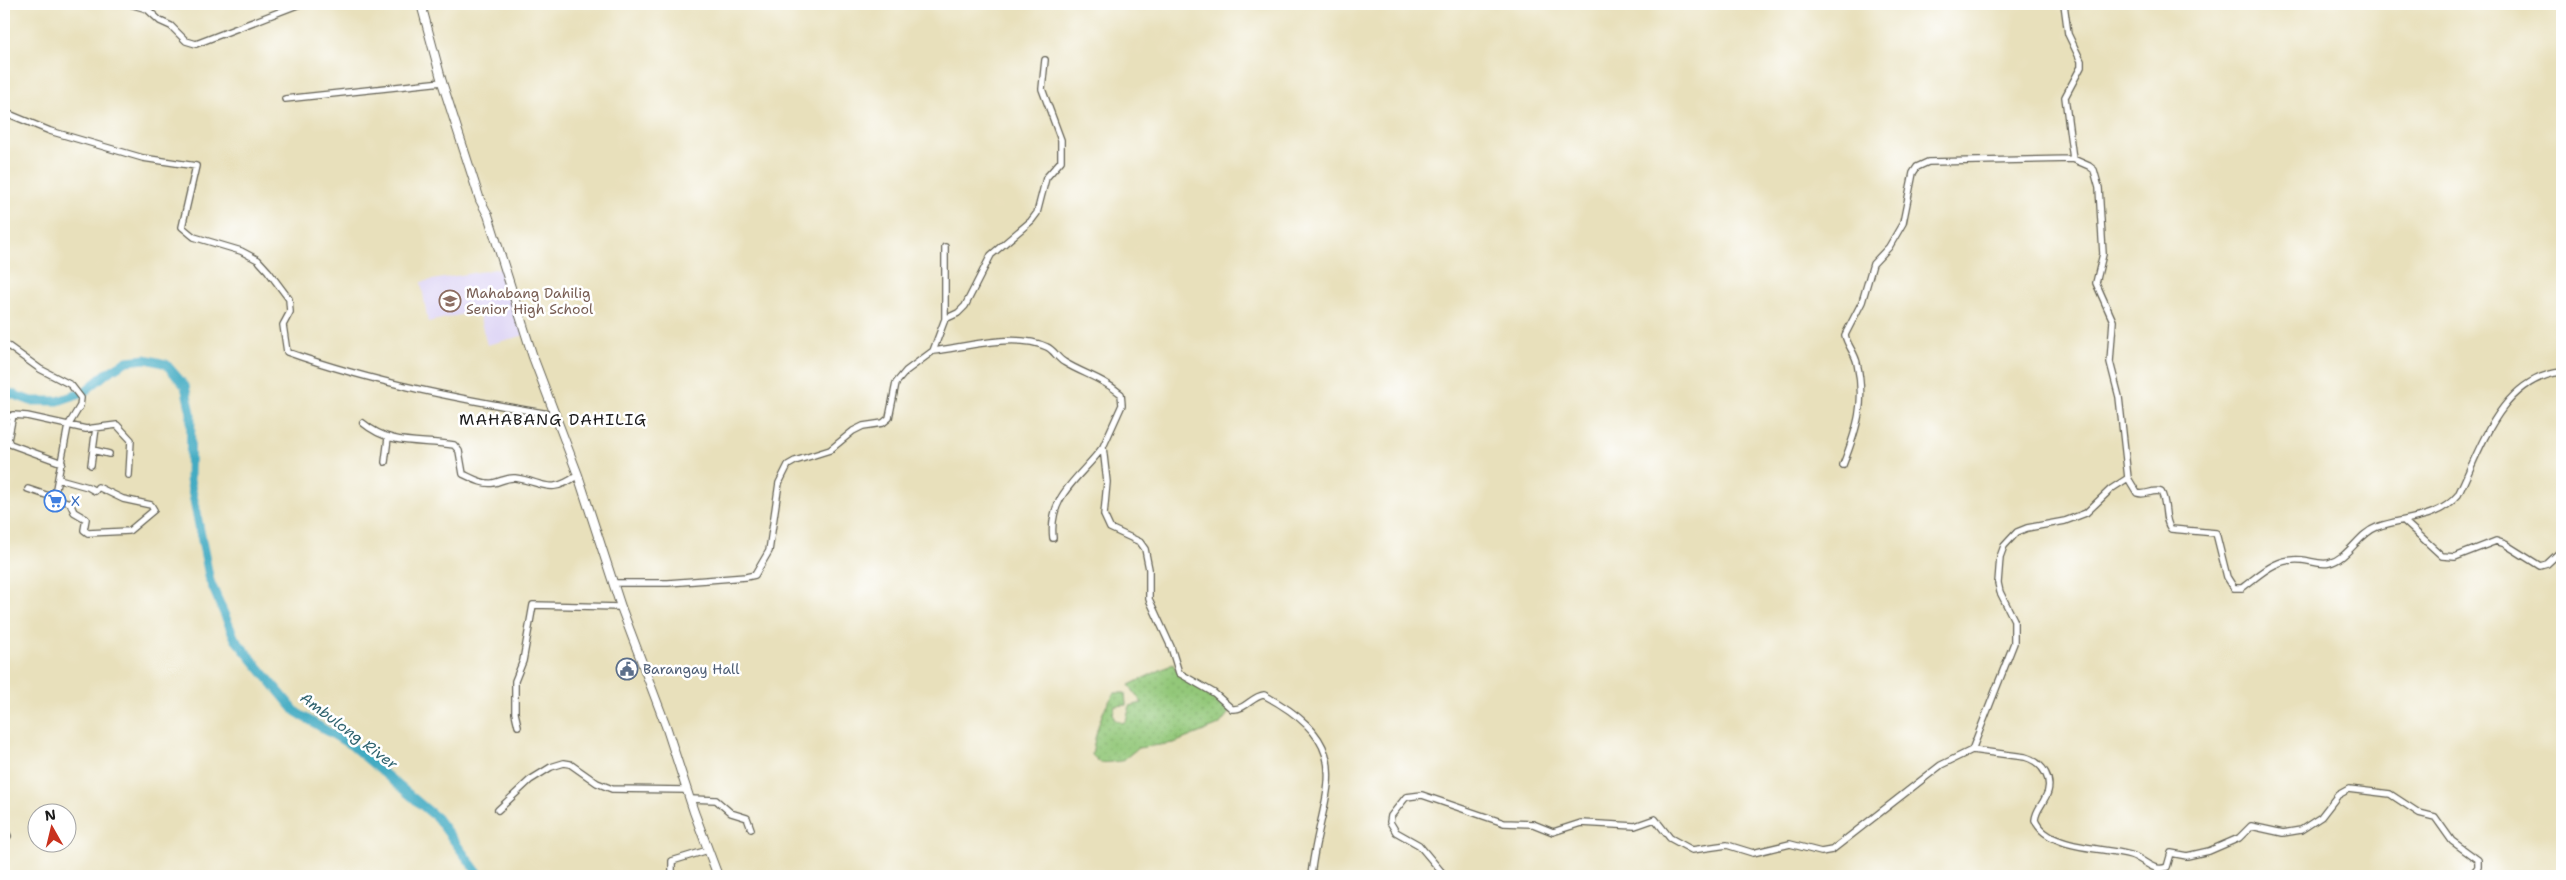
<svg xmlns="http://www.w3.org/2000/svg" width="2566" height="880" font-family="'Shantell Sans',sans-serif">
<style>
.built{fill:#ded5f5}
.grass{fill:url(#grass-dots);stroke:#58724a}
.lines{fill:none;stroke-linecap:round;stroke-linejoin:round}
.river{stroke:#43abc2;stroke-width:9}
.street-casing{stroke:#636154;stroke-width:8}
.secondary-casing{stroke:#636154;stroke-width:10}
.street{stroke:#fff;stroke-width:5.5}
.secondary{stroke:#fff;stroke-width:8}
.labels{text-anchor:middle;stroke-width:5;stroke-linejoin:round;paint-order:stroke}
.education-label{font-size:14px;fill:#785e54;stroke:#fff;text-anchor:start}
.shop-label{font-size:14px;fill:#366cbe;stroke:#fff;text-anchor:start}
.service-label{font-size:14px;fill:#4e5e75;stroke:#fff;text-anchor:start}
.water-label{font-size:15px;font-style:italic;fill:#30646f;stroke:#fff}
.quarter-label{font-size:16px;letter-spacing:1px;fill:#1c1c1c;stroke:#fff}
</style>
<defs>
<pattern id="grass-dots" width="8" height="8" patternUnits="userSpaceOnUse" patternTransform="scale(1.25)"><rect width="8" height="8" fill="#93c879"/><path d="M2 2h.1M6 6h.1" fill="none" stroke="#7eab68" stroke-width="1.8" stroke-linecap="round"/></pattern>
</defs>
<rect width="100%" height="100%" fill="#fff"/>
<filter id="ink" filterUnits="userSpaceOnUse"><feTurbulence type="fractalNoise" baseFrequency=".02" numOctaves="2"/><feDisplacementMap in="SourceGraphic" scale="10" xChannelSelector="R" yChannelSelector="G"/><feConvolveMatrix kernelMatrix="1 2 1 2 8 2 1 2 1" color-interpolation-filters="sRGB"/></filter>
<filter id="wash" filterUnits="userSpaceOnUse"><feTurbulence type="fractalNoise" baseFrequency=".0096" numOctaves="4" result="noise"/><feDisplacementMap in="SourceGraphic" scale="20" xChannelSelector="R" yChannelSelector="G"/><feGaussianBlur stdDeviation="1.12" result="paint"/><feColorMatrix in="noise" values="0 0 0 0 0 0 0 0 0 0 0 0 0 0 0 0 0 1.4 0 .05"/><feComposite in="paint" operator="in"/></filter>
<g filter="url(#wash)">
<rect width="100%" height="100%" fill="#e8e0bb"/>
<path class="built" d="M501 268 525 335 487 345 478 311 428 322 421 282Z"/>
<path class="grass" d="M1173 664 1177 671 1202 685 1231 710 1219 725 1174 743 1138 748 1122 761 1100 763 1092 755C1096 731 1100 712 1115 693H1125L1126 705 1115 706 1113 714 1114 719 1122 723 1126 721 1130 706 1142 703 1129 685Z"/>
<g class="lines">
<path class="river" d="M4 391 31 401H58L84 392 107 373 127 361 146 359 166 364 185 386 191 413 190 480 210 581 235 639 296 712 352 746 437 818 480 876"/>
</g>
</g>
<g filter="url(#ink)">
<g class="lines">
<g class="street-casing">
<path id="street" d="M130 4 147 9 160 21 171 26 186 41 196 44 300 4
M2064 4 2068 34 2081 61V67L2065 97 2073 159
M285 99 442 82
M4 112 50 131 143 158 196 166 182 227 194 237 241 251 258 260 268 271 289 299 290 312 283 325 287 352C374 383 464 400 555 415
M945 319V247
M4 343 40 369 71 385 81 398 80 406 68 426 54 499
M933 351C966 347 1016 332 1047 347 1054 350 1057 358 1064 362 1083 374 1101 377 1121 394L1122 405 1103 447 1107 482 1104 515 1110 528 1140 542 1145 549 1149 569V599L1171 647 1179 673 1214 693 1232 709C1246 710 1252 696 1264 695 1364 749 1320 790 1311 876
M4 415 12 417
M363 423C392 447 420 439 454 445L459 451 463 474C472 478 483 485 493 483 500 482 507 477 515 478 544 482 549 496 578 475
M93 450 109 454
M385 462 388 438
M62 463 10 444 8 440 13 415 27 416 86 429 117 425 131 440 129 475
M91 465 96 428
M1843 465C1857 429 1866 402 1857 363 1855 353 1847 345 1845 335L1862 302 1873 264 1889 247 1903 223 1913 173 1917 167 1928 162 2073 159 2089 166 2094 170 2099 188 2103 254 2096 283 2113 321 2110 362 2119 397 2128 478 2137 493C2146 496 2152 489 2161 492 2168 503 2163 519 2171 529L2216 533 2227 577 2234 588H2242C2261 574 2276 557 2302 560 2311 561 2320 565 2329 563 2349 558 2358 534 2377 527 2405 517 2437 520 2458 495 2481 448 2501 378 2562 372
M28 489 70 503 74 512 86 519 84 530 88 533 129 531 154 510 151 505 123 499 98 487 95 491 88 487 59 479
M2404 521 2442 556 2455 557 2496 541 2505 544 2540 566 2547 564 2562 550
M1053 538C1048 495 1080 478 1103 447
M614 583H668L746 577 755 575 769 551 779 483 788 465 795 461 830 450 853 431 863 426 883 423 889 418 896 383 906 371 933 351 945 319 958 313 965 306 991 255 1031 221 1037 213 1046 178 1061 161V140L1042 89 1045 60
M518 726 515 713V681L523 661 533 605 621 607
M1972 750 2025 757C2043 762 2055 781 2045 798 2041 807 2036 810 2035 820 2039 830 2049 837 2058 840 2078 849 2109 849 2131 855 2144 859 2153 873 2167 867L2171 853 2187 856 2209 851 2239 838 2251 826 2283 833 2301 830 2321 817 2338 795 2349 789 2390 794 2419 813 2435 817 2452 841 2478 860V867L2471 876
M690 799 716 800 731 813 747 818 751 829
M498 810 530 780 551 767 564 763 570 764 597 783 612 789 687 790
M4 828 8 836 4 839
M672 876V861L708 850
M1445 876 1419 845 1396 832 1390 822 1391 816 1406 797 1422 795 1504 823 1533 824 1553 832 1581 823 1635 826 1655 819 1670 838 1692 850 1727 845 1753 853 1790 844 1821 852 1832 850 1941 765 1972 750 2014 643V620L2000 592 1998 583 2000 557 2004 546 2017 532 2027 528 2065 521 2086 513 2111 489 2128 478"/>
</g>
<g class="secondary-casing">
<path id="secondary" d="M421 4 442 82 480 200 488 215 533 357 578 475 621 607 666 726 694 812 718 876"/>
</g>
<use href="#street" class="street"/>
<use href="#secondary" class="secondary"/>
</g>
</g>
<defs>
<g id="school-ring" transform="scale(1.125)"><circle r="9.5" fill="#fff" stroke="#8d6e63" stroke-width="1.5"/><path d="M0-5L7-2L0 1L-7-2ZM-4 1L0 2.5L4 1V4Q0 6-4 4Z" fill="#8d6e63"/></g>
<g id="supermarket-ring" transform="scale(1.125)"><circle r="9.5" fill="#fff" stroke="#3f7fe0" stroke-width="1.5"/><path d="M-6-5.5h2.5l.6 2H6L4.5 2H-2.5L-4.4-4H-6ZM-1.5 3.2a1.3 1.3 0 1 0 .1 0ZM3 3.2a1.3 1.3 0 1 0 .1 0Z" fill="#3f7fe0"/></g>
<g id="civic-ring" transform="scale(1.125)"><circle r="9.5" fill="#fff" stroke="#5c6f8a" stroke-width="1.5"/><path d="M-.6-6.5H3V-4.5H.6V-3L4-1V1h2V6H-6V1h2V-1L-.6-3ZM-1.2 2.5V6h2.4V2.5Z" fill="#5c6f8a"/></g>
</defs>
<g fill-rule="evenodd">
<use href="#school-ring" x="450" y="301"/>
<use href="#supermarket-ring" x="55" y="501"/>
<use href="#civic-ring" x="627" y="669"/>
</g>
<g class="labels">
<g class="education-label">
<text x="466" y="298">Mahabang Dahilig<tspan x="466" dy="16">Senior High School</tspan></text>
</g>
<g class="shop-label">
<text x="71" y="506">X</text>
</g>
<g class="service-label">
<text x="643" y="674">Barangay Hall</text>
</g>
<g class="water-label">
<text transform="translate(349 731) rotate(37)" y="5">Ambulong River</text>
</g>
<g class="quarter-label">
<text x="553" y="425">MAHABANG DAHILIG</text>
</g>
</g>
<rect width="2566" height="880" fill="none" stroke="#fff" stroke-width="20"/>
<g transform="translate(52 828) rotate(352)"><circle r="24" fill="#ffffff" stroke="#a4a4a4"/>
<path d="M0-4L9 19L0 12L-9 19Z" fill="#c8321e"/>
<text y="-8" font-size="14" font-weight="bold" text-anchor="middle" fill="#1c1c1c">N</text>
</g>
</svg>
